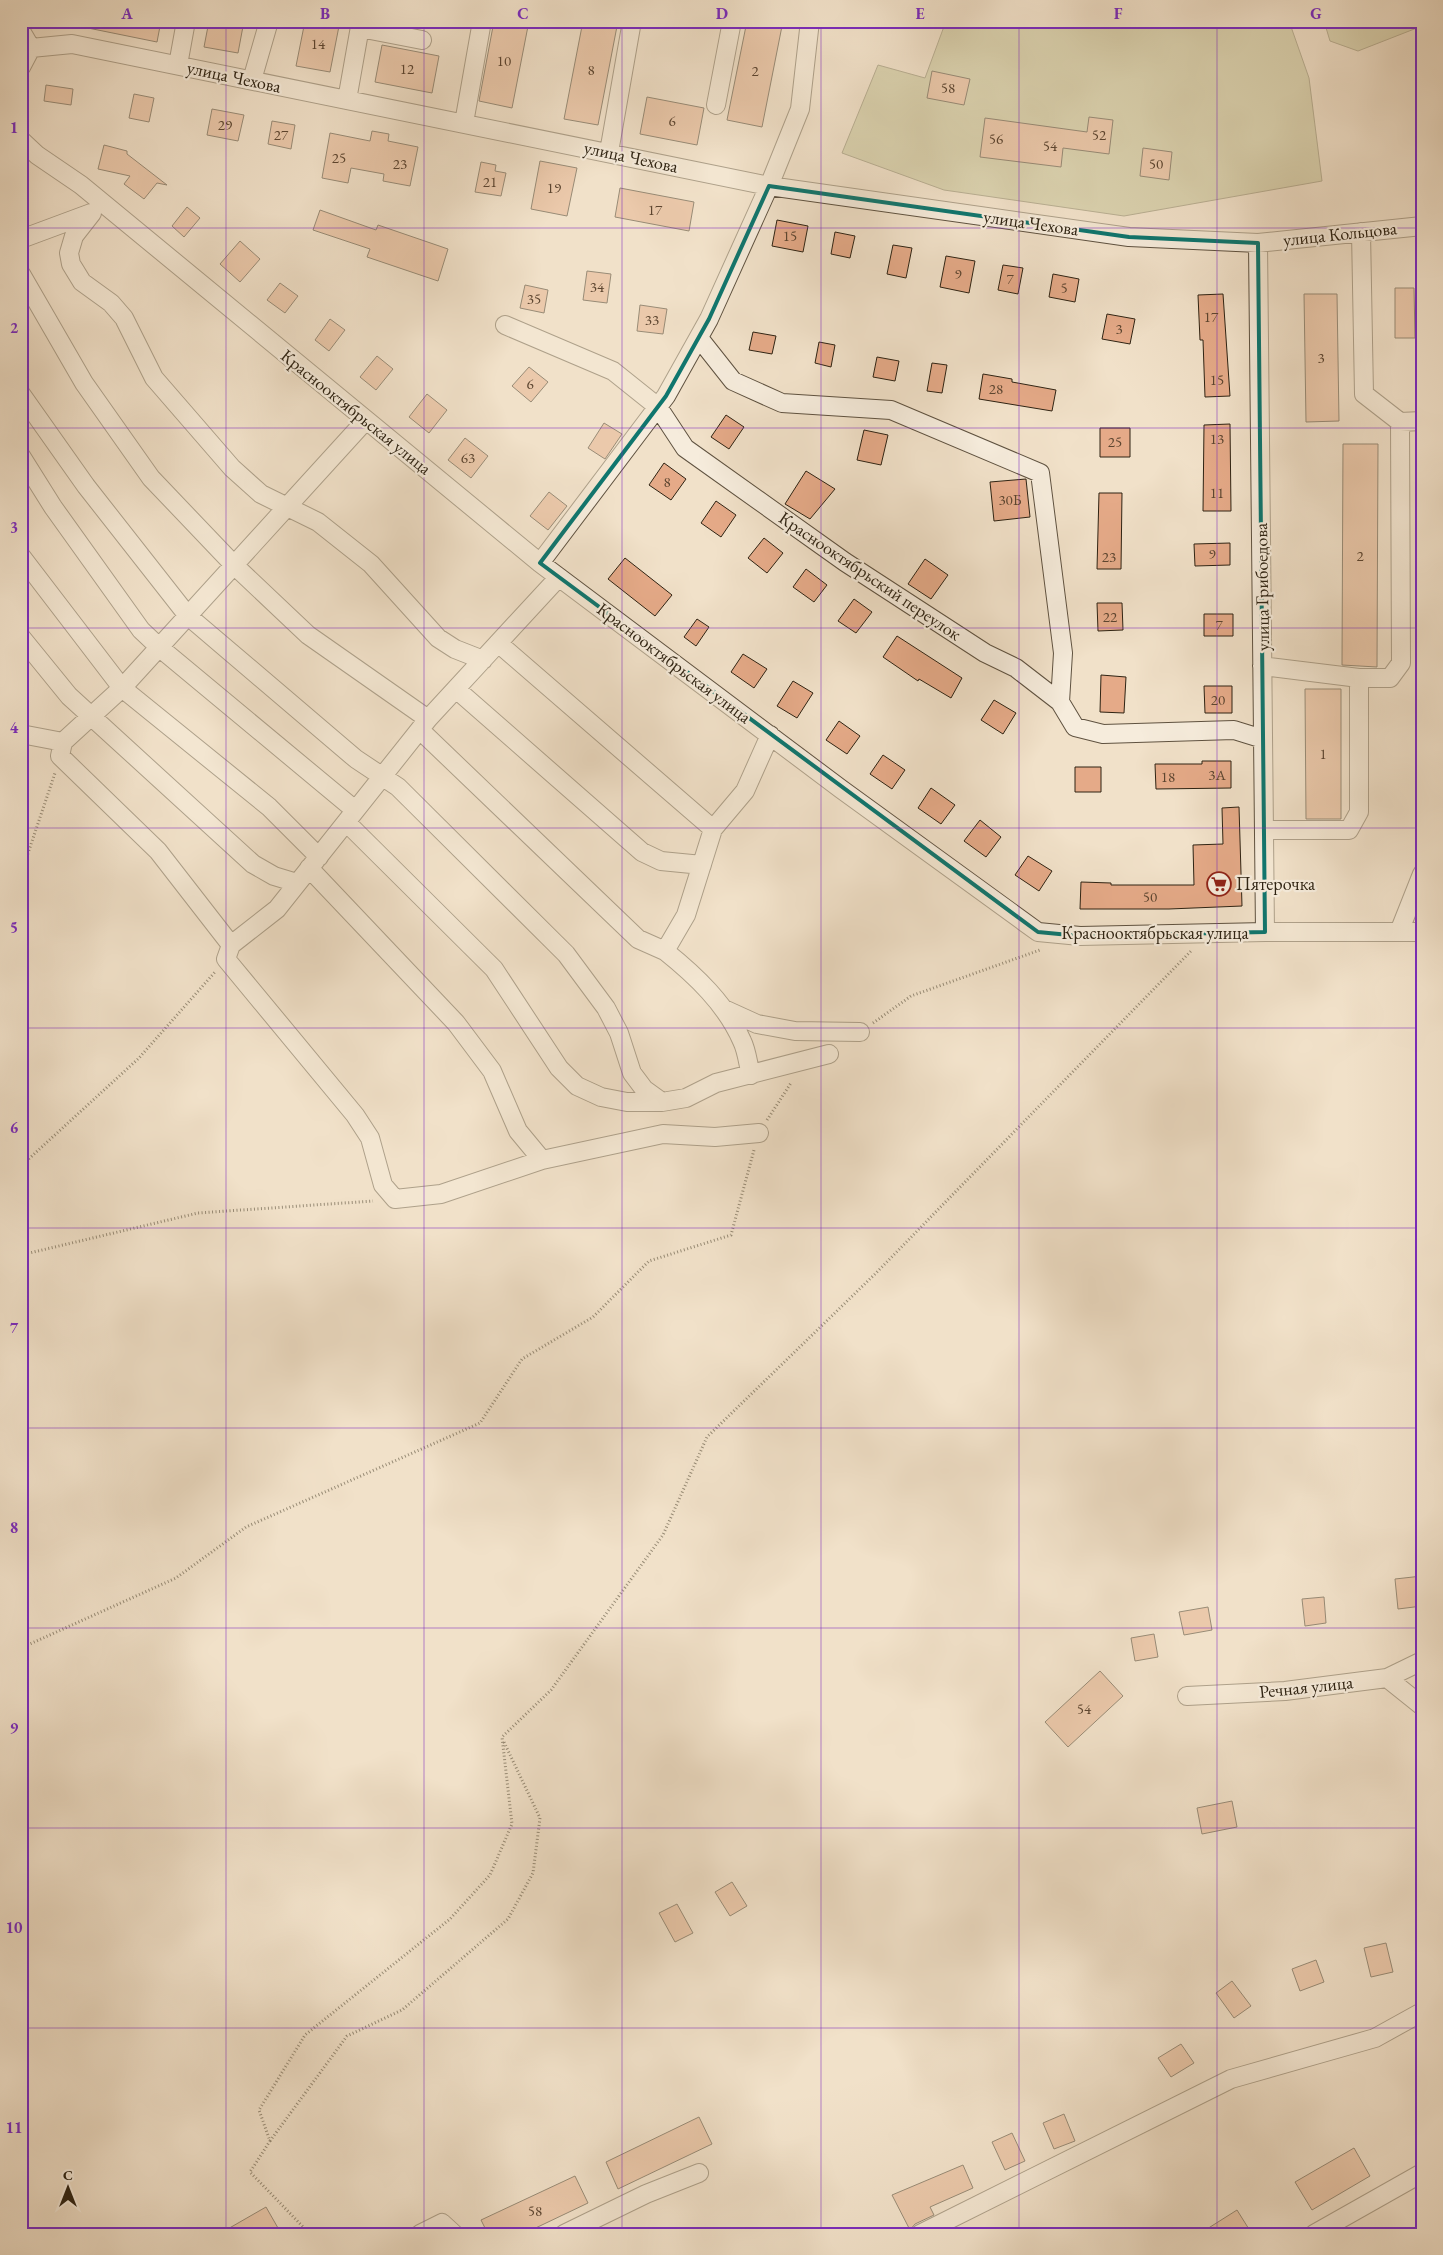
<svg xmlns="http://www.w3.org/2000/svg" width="1443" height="2255" font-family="'EB Garamond',serif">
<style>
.green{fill:#c0c193;stroke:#777253}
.building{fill:#e5aa88;stroke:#2e2313}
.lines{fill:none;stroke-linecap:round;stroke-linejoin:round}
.minor-casing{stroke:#5f5240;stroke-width:20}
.path{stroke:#2e2313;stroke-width:3;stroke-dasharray:1 2.5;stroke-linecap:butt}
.minor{stroke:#f6ecdc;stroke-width:18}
.marked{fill:none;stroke:#0f766e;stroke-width:4;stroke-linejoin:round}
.grid{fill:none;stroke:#7b2cbf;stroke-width:1;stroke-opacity:0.55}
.labels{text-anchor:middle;stroke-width:4.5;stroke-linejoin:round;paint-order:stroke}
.number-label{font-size:15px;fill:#5c4530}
.street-label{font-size:18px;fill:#2e2313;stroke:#f6ecdc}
.poi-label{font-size:18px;fill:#2e2313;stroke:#f6ecdc;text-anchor:start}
.neatline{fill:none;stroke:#7b2cbf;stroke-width:2}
.grid-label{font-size:16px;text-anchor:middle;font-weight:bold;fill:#7b2cbf}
</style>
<rect width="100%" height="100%" fill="#f1e1c9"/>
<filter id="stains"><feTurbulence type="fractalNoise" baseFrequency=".004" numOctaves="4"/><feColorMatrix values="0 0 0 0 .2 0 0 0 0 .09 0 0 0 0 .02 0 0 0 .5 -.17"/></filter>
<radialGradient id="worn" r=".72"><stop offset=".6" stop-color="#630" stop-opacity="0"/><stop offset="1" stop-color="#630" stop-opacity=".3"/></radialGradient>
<path class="green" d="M946 21H1289L1309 78 1322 181 1124 216 944 190 842 153 878 65 925 78Z
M1324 21H1422V26L1358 51 1330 41Z"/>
<path class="building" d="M89 21H161L157 42 88 28Z
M209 21H244L238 53 204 47Z
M305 21H340L330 72 296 66Z
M494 21H529L512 108 479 101Z
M583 21H618L598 125 564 119Z
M747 21H783L762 127 727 120Z
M382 45 439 56 432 93 375 82Z
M932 71 970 79 964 105 927 98Z
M46 85 73 89 71 105 44 101Z
M134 94 154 98 149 122 129 118Z
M647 97 704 108 697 145 640 134Z
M212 109 244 115 238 141 207 135Z
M1089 117 1113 120 1109 154 1063 148 1061 167 980 157 985 118 1087 132Z
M272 121 295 125 291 149 268 144Z
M372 131 389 134 388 141 418 147 410 186 383 181 384 174 351 168 348 183 322 178 330 133 370 141Z
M104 145 127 151V154L167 185 157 183 144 199 124 184 130 176 98 169Z
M1143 148 1172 152 1169 180 1140 176Z
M540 161 577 168 567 216 531 209Z
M481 162 496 165 495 171 506 173 501 196 475 192Z
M620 188 694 202 689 231 615 217Z
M187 207 200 218 184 237 172 226Z
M320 210 376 230 378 225 448 249 438 281 367 257 370 249 313 230Z
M777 220 808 226 803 252 772 246Z
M835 232 855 236 850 258 831 254Z
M240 241 260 259 240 282 220 264Z
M893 245 912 248 906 278 887 274Z
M946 256 975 261 969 293 940 287Z
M1003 265 1023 268 1018 294 998 290Z
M587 271 611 274 607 303 583 300Z
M1053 274 1079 279 1075 302 1049 297Z
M280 283 298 296 285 313 267 300Z
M525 285 548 290 544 313 520 308Z
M1395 288H1414L1415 338H1395Z
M1223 294 1230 396 1205 397 1203 340H1200L1198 295Z
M1304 294H1337L1339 421 1306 422Z
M640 305 667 309 663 334 637 331Z
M1107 314 1135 319 1130 344 1102 339Z
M330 319 345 330 329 351 315 340Z
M753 332 776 336 772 354 749 350Z
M819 342 835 345 831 367 815 363Z
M377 356 393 369 376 390 360 377Z
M877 357 899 361 895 381 873 377Z
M932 363 947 365 942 393 927 391Z
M529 367 548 382 531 402 512 386Z
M983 374 1012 379V382L1056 390 1052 411 979 399Z
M427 394 447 410 429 433 409 417Z
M726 415 744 427 729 449 711 437Z
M604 423 622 434 605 459 588 448Z
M1230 424 1231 511H1203L1204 425Z
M1100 428H1130V457H1100Z
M864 430 888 435 881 465 857 460Z
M465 438 488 456 471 478 448 460Z
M1343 444H1378L1377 667 1342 665Z
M664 463 686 479 671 500 649 485Z
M806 471 835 489 810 519 785 504Z
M1026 479 1030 517 994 521 990 482Z
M549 492 567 506 548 530 530 516Z
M1099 493H1122L1121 569H1097Z
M716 501 736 515 721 537 701 523Z
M764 538 783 553 767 573 748 558Z
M1230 543V565L1195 566 1194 544Z
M625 558 672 595 655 616 608 579Z
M925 559 948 575 931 599 908 584Z
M806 569 827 585 814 602 793 587Z
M854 599 872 612 856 633 838 621Z
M1097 603H1122L1123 630 1098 631Z
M1204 614H1233V636H1204Z
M697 619 709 627 696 646 684 637Z
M897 636 962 678 951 698 919 679 918 681 883 657Z
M743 654 767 669 754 688 731 672Z
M1101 675 1126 677 1124 713 1100 712Z
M793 681 813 693 797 718 777 706Z
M1204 686H1232V713H1205Z
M1305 689H1341V819H1306Z
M994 700 1016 713 1003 734 981 720Z
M839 721 860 736 847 754 826 740Z
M883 755 905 770 892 789 870 774Z
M1202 761H1231V788L1156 789 1155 764H1202Z
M1075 767H1101V792H1075Z
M931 788 955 805 941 824 918 808Z
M1239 807 1242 906 1169 909H1080L1081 882 1111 883V885H1194L1193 845 1223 844 1222 808Z
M980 820 1001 837 986 857 964 841Z
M1028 856 1052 871 1039 891 1015 875Z
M1422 1576V1606L1398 1609 1395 1579Z
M1324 1597 1326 1623 1305 1626 1302 1599Z
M1208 1607 1212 1630 1184 1635 1179 1612Z
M1154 1634 1158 1657 1135 1661 1131 1638Z
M1100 1671 1123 1696 1068 1747 1045 1722Z
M1232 1801 1237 1827 1202 1834 1197 1808Z
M732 1882 747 1906 730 1916 715 1892Z
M677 1904 693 1933 675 1942 659 1913Z
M1386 1943 1393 1972 1371 1977 1364 1948Z
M1316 1960 1324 1982 1300 1991 1292 1969Z
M1232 1981 1251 2006 1234 2018 1216 1993Z
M1181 2044 1194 2063 1171 2077 1158 2058Z
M1064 2114 1075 2141 1054 2149 1043 2123Z
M699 2117 712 2144 618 2189 606 2162Z
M1012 2133 1025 2161 1005 2170 992 2142Z
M1354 2148 1370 2176 1312 2210 1295 2182Z
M963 2165 973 2188 930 2207 934 2215 915 2224 910 2230 892 2195Z
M575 2176 588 2203 523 2234H488L481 2220Z
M266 2207 278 2228 268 2234H219Z
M1237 2210 1252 2234H1199Z"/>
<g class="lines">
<g class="minor-casing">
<path id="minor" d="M360 28 422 40
M21 31 31 48
M178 65 186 21
M21 67 31 48 72 44 769 186 1129 237 1258 243 1422 226
M252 80 269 21
M347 100 361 21
M716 105 732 21
M464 123 482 21
M21 140 37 155 81 185 540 563 841 789 1038 932 1080 936 1265 932H1422
M609 152 632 21
M92 213 74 236 69 253 71 264 82 282 111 303 124 318 154 378 232 468 261 494 318 522 371 564 438 638 455 649 483 660
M21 239 91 213
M1258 243 1265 932
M21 274 84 383 151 478 234 565 308 635 428 719
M505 325 613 371 658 407 685 448 845 562 985 653 1016 668 1060 702 1075 727 1103 734 1234 730 1263 739
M699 338 733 381 782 403 891 410 1040 473 1063 653 1060 702
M21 394 86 486 188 616 356 759 398 787 566 954 606 1008 619 1033 632 1073 644 1089 662 1102 686 1098 716 1083 829 1054
M366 420 122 688 63 742 60 756 158 851 231 945 277 909 428 719 559 577
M1400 422 1422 421
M21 456 53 507 141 630 160 648 355 810
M21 556 122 688 269 807 319 857
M540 563 666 396 709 319 769 186 800 109 810 21
M21 637 69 696 253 864 274 876 297 883
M498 643 713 829
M1262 666 1359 678H1390L1401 663 1400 422 1364 394 1361 232
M456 689 642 852 661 861 702 865
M420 730 638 939 665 951 686 915 713 829 745 791 770 735
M21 734 63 742
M346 822 494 969 559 1068 577 1086 601 1097 627 1102H662
M1264 830H1349L1359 812V678
M309 868 456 1023 492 1071 518 1131 542 1160 663 1134 715 1137 759 1133
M1399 932 1422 874
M231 945 226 959 355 1115 370 1138 383 1185 395 1199 441 1194 542 1160
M665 951C695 975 726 1004 742 1041 747 1051 748 1064 751 1075
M724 1009 757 1024 795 1031 860 1032
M1387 1678 1422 1706
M1187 1696 1285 1691 1387 1678 1422 1661
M420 2234 442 2223 454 2234
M564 2234 646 2194 699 2173
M920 2234 1231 2079 1375 2038 1422 2012
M1314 2234 1422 2173"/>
</g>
<path class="path" d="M21 874 55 773
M873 1023 911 996 1040 950
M767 1120 791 1083
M21 1166 139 1058 215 972
M21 1255 198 1213 373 1201
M21 1648 176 1578 246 1527 480 1423 522 1359 593 1317 649 1261 731 1235 754 1150
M270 2141 347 2036 402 2010 508 1919 533 1873 540 1818 503 1740
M310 2234 250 2172 270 2141 259 2110 305 2035 450 1919 490 1875 512 1824 502 1737 551 1690 663 1535 707 1437 875 1274 1191 951"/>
<use href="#minor" class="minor"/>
</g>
<path d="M0 0H1443V2255H0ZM769 186 1129 237 1258 243 1265 932 1080 936 1038 932 540 563 666 396 709 319Z" fill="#f1e1c9" fill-opacity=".55" fill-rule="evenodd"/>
<path class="marked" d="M769 186 1129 237 1258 243 1265 932 1080 936 1038 932 540 563 666 396 709 319Z"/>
<path class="grid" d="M226 21V2234M424 21V2234M622 21V2234M821 21V2234M1019 21V2234M1217 21V2234M21 228H1422M21 428H1422M21 628H1422M21 828H1422M21 1028H1422M21 1228H1422M21 1428H1422M21 1628H1422M21 1828H1422M21 2028H1422"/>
<defs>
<g id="supermarket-ring" transform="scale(1.25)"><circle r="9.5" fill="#f6ecdc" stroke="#8f2418" stroke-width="1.5"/><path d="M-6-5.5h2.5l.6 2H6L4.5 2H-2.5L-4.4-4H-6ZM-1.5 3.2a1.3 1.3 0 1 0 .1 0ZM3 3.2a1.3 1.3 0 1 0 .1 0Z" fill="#8f2418"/></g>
</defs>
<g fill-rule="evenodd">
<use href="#supermarket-ring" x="1219" y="884"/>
</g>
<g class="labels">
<g class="number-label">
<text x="318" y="49">14</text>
<text x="504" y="66">10</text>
<text x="407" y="74">12</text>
<text x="591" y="75">8</text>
<text x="755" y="76">2</text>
<text x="948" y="93">58</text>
<text x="672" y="126">6</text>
<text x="225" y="130">29</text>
<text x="281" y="140">27</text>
<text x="1099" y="140">52</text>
<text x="996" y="144">56</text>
<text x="1050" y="151">54</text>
<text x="339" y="163">25</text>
<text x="400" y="169">23</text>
<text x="1156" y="169">50</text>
<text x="490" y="187">21</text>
<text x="554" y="193">19</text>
<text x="655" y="215">17</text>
<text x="790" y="241">15</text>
<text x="958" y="279">9</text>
<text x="1010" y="284">7</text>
<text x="597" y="292">34</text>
<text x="1064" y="293">5</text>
<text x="534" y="304">35</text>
<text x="1211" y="322">17</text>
<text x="652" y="325">33</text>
<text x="1119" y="334">3</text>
<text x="1321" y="363">3</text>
<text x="1217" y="385">15</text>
<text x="530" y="389">6</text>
<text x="996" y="394">28</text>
<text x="1217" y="444">13</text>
<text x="1115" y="447">25</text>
<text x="468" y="463">63</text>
<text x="667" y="487">8</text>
<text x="1217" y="498">11</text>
<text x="1010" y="505">30Б</text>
<text x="1212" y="559">9</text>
<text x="1360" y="561">2</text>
<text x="1109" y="562">23</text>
<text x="1110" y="622">22</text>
<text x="1219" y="630">7</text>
<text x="1218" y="705">20</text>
<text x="1323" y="759">1</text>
<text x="1217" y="780">3А</text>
<text x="1168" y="782">18</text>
<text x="1150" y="902">50</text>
<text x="1084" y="1714">54</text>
<text x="535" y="2216">58</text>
</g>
<g class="street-label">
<text transform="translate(234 77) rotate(12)" y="6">улица Чехова</text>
<text transform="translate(631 157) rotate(12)" y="6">улица Чехова</text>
<text transform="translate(1031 223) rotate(8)" y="6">улица Чехова</text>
<text transform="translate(1340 234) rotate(-6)" y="6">улица Кольцова</text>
<text transform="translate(356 412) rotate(39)" y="6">Краснооктябрьская улица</text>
<text transform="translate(870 576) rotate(34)" y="6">Краснооктябрьский переулок</text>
<text transform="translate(1262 587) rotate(-91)" y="6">улица Грибоедова</text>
<text transform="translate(674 663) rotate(37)" y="6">Краснооктябрьская улица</text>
<text x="1155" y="939">Краснооктябрьская улица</text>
<text transform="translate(1306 1687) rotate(-6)" y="6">Речная улица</text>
</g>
<g class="poi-label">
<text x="1236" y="890">Пятерочка</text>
</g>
</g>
<rect width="1443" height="2255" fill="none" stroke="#f1e1c9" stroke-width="55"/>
<g transform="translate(68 2188)" stroke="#f6ecdc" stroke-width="4" paint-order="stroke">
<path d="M0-4L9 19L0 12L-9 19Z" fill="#2e2313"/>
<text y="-8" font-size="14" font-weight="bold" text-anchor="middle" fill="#2e2313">С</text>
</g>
<rect x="28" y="28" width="1388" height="2200" class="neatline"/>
<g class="grid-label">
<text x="127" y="19">A</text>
<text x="325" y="19">B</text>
<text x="523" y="19">C</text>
<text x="722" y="19">D</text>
<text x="920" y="19">E</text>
<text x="1118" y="19">F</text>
<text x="1316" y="19">G</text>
<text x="14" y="133">1</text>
<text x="14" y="333">2</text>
<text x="14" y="533">3</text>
<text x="14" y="733">4</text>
<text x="14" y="933">5</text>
<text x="14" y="1133">6</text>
<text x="14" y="1333">7</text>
<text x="14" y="1533">8</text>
<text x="14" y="1733">9</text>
<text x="14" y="1933">10</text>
<text x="14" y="2133">11</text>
</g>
<rect width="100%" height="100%" filter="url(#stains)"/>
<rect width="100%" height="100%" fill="url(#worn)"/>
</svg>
